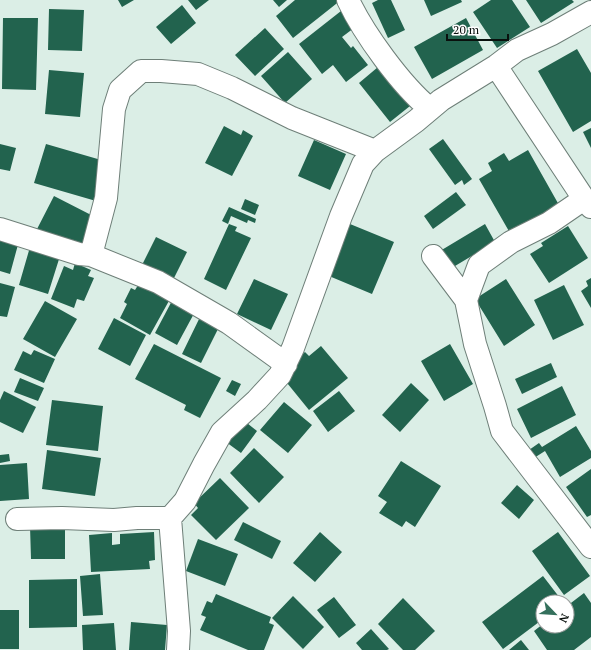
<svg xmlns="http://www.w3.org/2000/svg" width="591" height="650" font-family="'PT Serif',serif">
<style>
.building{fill:#22634e}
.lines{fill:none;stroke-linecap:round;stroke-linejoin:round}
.minor-casing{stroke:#6e7f78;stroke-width:24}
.minor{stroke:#fff;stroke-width:22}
</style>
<rect width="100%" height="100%" fill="#dbeee6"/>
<path class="building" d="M118 0H134L122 7Z
M188 0H209L196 10Z
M273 0H287L279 7Z
M295 0H341L293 38 276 16Z
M378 0H391L405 30 388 38 372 3Z
M424 0H461L462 2 431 16Z
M491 0H512L530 27 497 48 473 12Z
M526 0H572L574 2 541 23Z
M182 5 196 23 171 44 156 27Z
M49 9 84 10 82 51 48 50Z
M341 11 354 28 342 37 351 48 353 46 368 65 346 82 333 65 322 74 299 44Z
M3 18H38L36 90 2 89Z
M466 18 483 50 432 79 414 47Z
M265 28 284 49 255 76 235 55Z
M577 49 591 73V121L573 132 538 71Z
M288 52 312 79 285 103 261 76Z
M378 67 410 106 390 122 359 83Z
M49 70 84 73 80 117 45 114Z
M224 126 241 135 243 130 253 136 232 176 205 163Z
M591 128V148L583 132Z
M443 139 472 179 464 185 462 180 455 185 429 149Z
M314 140 346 154 330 190 298 176Z
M0 144 16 148 10 171 0 169Z
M46 144 108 162 96 201 34 183Z
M528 150 559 205 510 233 479 179 492 171 488 163 504 153 509 161Z
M456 192 466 205 433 229 424 216Z
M54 196 97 218 79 253 36 231Z
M245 199 259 205 255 215 241 209Z
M229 207 256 219 255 223 248 220 247 223 231 216 228 224 222 221Z
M229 224 237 227 235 231 251 238 226 290 204 279Z
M350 224 394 242 372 294 329 276Z
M485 224 495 242 450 269 440 251Z
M568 226 588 258 549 283 530 254 543 246 541 243Z
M0 236 19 241 10 274 0 271Z
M156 237 187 252 170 286 139 271Z
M30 247 60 256 48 294 19 285Z
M75 263 91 270 88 276 94 278 84 301 77 299 74 308 51 299 64 266 73 270Z
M591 278V308L581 291 588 286 586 281Z
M254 279 288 294 271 330 237 314Z
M506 279 535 325 504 346 475 299Z
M140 282 170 299 150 335 120 318 127 304 124 302 131 288 135 290Z
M0 283 15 287 7 317 0 316Z
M564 285 584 325 553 340 534 300Z
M174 297 197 308 177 345 155 333Z
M45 301 77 319 55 357 23 339Z
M201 315 220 325 201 363 182 354Z
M114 318 146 335 130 366 98 349Z
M154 344 221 378 200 418 184 410 186 405 135 379Z
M450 344 473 384 444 401 421 361Z
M321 346 348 378 309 410 283 378 297 366 293 362 305 352 309 356Z
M34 350 55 359 44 383 14 370 23 351 31 355Z
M551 363 557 377 522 394 515 379Z
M20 378 44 388 38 401 14 392Z
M232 380 241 384 235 396 226 391Z
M411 383 429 400 400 432 382 415Z
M562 386 576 415 531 438 517 409Z
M4 391 36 407 23 433 0 422V400Z
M339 391 355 411 328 432 313 411Z
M52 400 103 406 98 451 46 445Z
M284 402 312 425 288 453 260 430Z
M242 419 257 431 241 453 226 442Z
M576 426 591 451V458L560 477 545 451 534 458 529 450 539 443 542 447Z
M254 448 284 477 259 503 230 473Z
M47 450 101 458 95 496 42 489Z
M9 454 10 461 0 463V455Z
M401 461 441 486 415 527 406 521 402 527 379 513 387 502 378 496Z
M27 463 29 499 0 501V465Z
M591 469V515L587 517 566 487Z
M220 478 249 508 216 540 191 515 198 508 194 503Z
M517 485 534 500 519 519 501 503Z
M243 522 281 541 272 559 234 540Z
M30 526H65V559H31Z
M154 532 155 560 149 561 150 569 91 572 89 535 112 533V545L120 544V534Z
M320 532 342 552 315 582 293 563Z
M558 532 590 576 564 595 532 551Z
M198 539 238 554 225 586 186 571Z
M100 574 103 615 83 616 80 576Z
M543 576 563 602H543V619L503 649 482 622Z
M77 579V627L29 628V580Z
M584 593 591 603V637L574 650H547L534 631 543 624V626H567V606Z
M216 594 271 617 269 623 274 625 264 650H248L200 630 206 617 201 615 207 601 212 603Z
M293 596 324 627 303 649 272 618Z
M334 597 356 625 339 638 317 610Z
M403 598 435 631 415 650H403L378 624Z
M0 610H19V649H0Z
M131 622 167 625 165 650H129Z
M114 623 116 650H83L82 625Z
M371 629 389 649 387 650H362L356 643Z
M521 640 529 650H509Z"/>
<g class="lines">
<g class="minor-casing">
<path id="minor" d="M348 0C364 34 401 85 430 109
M496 66 584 199 591 207
M584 199 549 223 511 242 479 265 466 300 475 344 495 406 502 431 591 547
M0 229 79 254 91 255 158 282 229 323 286 364
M91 255 106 198 114 109 120 90 141 71H161L198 74 232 88 292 118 375 151
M433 256 466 300
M170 518 179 631 178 650
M17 519 62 518 114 520 137 518H170L185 501 204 464 222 432 257 400 280 375 293 348 341 216 363 164 375 151 416 121 441 100 496 66 517 50 552 34 591 12"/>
</g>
<use href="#minor" class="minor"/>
</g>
<g transform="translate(555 614) rotate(115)"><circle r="19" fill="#ffffff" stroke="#9d9f9e"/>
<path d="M0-3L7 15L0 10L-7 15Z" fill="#34705c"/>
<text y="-6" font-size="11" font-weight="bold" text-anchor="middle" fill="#09100d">N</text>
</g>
<path d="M447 34v6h61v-6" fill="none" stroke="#09100d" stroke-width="2"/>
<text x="453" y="34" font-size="12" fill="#09100d" stroke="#ffffff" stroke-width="3" paint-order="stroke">20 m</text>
</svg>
